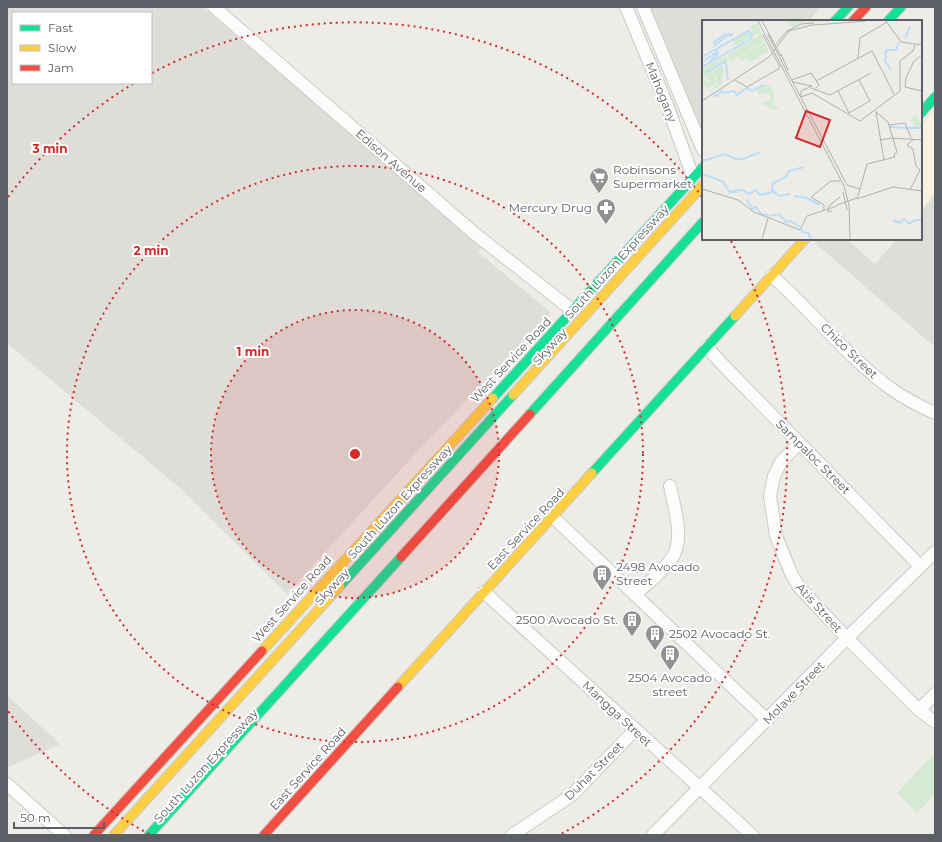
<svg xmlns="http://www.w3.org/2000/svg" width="942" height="842" font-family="Montserrat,sans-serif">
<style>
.commercial{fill:#f7f2e0}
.industrial{fill:#deddd8;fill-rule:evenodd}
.green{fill:#d4ead2}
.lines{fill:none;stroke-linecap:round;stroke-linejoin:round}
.street-casing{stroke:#cacac9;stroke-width:14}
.fast-casing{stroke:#c9c9c8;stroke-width:11}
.slow-casing{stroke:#c9c9c8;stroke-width:11}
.jam-casing{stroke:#c9c9c8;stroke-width:11}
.street{stroke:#fcfcfb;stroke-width:12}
.fast{stroke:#16e098;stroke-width:9}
.slow{stroke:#ffcf43;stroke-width:9}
.jam{stroke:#f24e42;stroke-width:9}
.ring{fill:none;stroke:#d62828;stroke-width:2;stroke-dasharray:2 4}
.labels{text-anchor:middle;stroke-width:4;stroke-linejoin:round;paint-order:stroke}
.street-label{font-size:12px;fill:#5c6066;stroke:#fff}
.poi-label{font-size:12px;fill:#5c6066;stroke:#fff;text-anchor:start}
.inset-river{fill:none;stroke:#bbddf8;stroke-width:2}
.inset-road{fill:none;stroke:#afb0af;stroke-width:1}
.view{fill:#d62828;fill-opacity:0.15;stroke:#d62828;stroke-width:2}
.inset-edge{fill:none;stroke:#5c6066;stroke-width:2}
.centre{fill:#d62828;stroke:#fff;stroke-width:2}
.ring-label{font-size:12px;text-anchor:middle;font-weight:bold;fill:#d62828;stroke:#fff;stroke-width:4;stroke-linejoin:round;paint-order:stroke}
</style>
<rect width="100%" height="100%" fill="#edece7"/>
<path class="commercial" d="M933 112 935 113V194L921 211V125Z"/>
<path class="industrial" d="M7 7H202L483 245 478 252 551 313 425 443 287 594 180 488 7 343ZM13 13H151V83H13Z
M650 7H821L808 21H703V132Z
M935 194V347L815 243 818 239H847L875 264 897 239H921V211Z
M7 695 60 744 7 768Z"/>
<path class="green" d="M935 753V794L917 813 897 793Z"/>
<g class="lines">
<g class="street-casing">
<path id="street" d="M214 7 474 233 572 310
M626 7 667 105 693 177
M643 7 703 150
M772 276C813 312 846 356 890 388 904 398 919 406 935 413
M707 347 722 364 920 566
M799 443 781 462 774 476 770 496 776 536 791 573 799 587 847 638 919 710 935 722
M553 517 767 720
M484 592 752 835
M635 595C646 584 664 571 672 558 685 539 674 507 670 486
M919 710 935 694
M7 784 64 835
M512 835 572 795 635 730
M653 835 847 638 935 552"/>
</g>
<g class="fast-casing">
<path id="fast" d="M835 21 848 7
M888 21 901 7
M921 113 935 97
M493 398 703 167
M530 414 703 222
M592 473 735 316
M340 586 513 395
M149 835 401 557"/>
</g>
<g class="slow-casing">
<path id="slow" d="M735 316 805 239
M513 395 703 185
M262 651 493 398
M398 687 592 473
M114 835 340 586"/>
</g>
<g class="jam-casing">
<path id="jam" d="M853 21 866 7
M401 557 530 414
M94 835 262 651
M264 835 398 687"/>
</g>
<use href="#street" class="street"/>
<use href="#fast" class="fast"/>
<use href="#slow" class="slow"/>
<use href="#jam" class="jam"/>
</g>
<circle cx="355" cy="454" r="144" fill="#d62828" fill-opacity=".12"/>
<g class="ring">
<circle cx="355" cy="454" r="144"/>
<circle cx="355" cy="454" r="288"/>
<path d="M149 834A432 432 0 0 1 8 711M8 197A432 432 0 0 1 133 84M152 73A432 432 0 0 1 702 197M731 241A432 432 0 0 1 561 834"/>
</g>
<defs>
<g id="supermarket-pin" transform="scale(1)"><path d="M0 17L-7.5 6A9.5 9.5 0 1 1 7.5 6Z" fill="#8f9193" stroke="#fff"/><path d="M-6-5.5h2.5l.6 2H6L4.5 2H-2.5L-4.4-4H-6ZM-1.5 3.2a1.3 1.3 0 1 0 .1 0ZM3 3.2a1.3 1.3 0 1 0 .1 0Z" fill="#fff"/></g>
<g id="pharmacy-pin" transform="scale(1)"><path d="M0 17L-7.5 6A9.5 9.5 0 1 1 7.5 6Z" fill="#8f9193" stroke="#fff"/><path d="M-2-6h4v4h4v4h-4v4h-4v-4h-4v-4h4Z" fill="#fff"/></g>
<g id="building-pin" transform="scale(1)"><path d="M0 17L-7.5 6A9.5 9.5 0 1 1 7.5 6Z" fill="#8f9193" stroke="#fff"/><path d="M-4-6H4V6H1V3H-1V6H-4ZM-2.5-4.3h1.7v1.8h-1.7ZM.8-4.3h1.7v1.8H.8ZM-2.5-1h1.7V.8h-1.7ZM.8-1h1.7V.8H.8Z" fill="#fff"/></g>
</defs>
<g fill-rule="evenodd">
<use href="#supermarket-pin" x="599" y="177"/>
<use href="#pharmacy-pin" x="606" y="208"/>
<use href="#building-pin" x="602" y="574"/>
<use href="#building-pin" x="632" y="620"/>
<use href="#building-pin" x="655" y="634"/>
<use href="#building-pin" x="670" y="654"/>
</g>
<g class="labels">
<g class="street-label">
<text transform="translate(661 92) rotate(68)" y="4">Mahogany</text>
<text transform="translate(391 161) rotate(41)" y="4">Edison Avenue</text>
<text transform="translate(617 262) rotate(-48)" y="4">South Luzon Expressway</text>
<text transform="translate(550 347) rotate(-48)" y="4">Skyway</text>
<text transform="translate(849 351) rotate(44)" y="4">Chico Street</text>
<text transform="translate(511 360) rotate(-47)" y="4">West Service Road</text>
<text transform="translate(813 457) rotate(45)" y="4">Sampaloc Street</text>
<text transform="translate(400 502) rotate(-48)" y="4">South Luzon Expressway</text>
<text transform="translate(526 529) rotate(-47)" y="4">East Service Road</text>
<text transform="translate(332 587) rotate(-48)" y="4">Skyway</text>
<text transform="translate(292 599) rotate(-48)" y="4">West Service Road</text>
<text transform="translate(819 608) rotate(48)" y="4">Atis Street</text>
<text transform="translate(794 693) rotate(-46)" y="4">Molave Street</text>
<text transform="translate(617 714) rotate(43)" y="4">Mangga Street</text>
<text transform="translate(206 766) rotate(-48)" y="4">South Luzon Expressway</text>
<text transform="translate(308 769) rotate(-48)" y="4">East Service Road</text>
<text transform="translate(594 771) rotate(-45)" y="4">Duhat Street</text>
</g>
<g class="poi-label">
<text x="613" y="174">Robinsons<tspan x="613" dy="14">Supermarket</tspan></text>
<text x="592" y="212" text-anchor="end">Mercury Drug</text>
<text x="616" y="571">2498 Avocado<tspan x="616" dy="14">Street</tspan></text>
<text x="618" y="624" text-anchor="end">2500 Avocado St.</text>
<text x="669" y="638">2502 Avocado St.</text>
<text x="670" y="682" text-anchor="middle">2504 Avocado<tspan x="670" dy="14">street</tspan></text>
</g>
</g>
<g transform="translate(702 20)">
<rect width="220" height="220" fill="#edece7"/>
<path d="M82 1H133L102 2 91 7ZM55 3 66 31 48 42 45 39 40 41 37 37 61 24V22L29 41 25 35 59 15 57 13 51 15 48 8 43 10ZM46 12 49 15 46 19 34 26 31 24V21ZM24 36 26 41 10 50 14 62 6 70 0 64V56L8 64 9 62 0 53V49ZM19 46 23 52 20 55V64L8 72 16 62 11 51ZM64 64 69 66 73 81 70 83 77 89 73 90 61 85 60 80 63 83 69 79 68 75 64 72 57 75 55 69ZM213 96 220 105 219 108H212L210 97Z" fill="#d4ead2"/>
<path class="inset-river" d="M203 19 208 6M11 23 22 15 31 14M12 26 26 15 30 16M183 34 185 30H194L197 22M184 35 183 41 189 50M0 37 46 11 50 15 48 19M1 41 14 33M7 43 16 33 14 30M24 43 26 60M0 47 51 18M3 53 24 41M11 76 16 75 19 71 22 73 32 71 35 75 44 68 50 71 62 65M187 107 209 108H219L220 105M0 141 23 134 34 139H41L58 132M0 154 20 161 28 172H35M71 163 84 157 87 151 102 147M71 163 70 170 77 176 88 174M30 171 40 170 48 174 53 170 58 175 71 172M92 176 105 178M105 178 118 185M45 180 50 189 54 187 59 194 66 195M67 196 77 194 84 202 89 201 98 207M191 200 198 203 202 199 208 204 212 200H220M100 209V212L106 213 109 219"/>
<path class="inset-road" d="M56 1 142 166 147 185 148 219M60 1 79 36M184 1 199 22 220 25M126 4 164 1M66 14 86 54M61 15 78 47M74 24 85 11 99 4 112 3M79 34 86 50M156 38 158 18 185 2M86 53 145 165 158 169 155 178 135 185M33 60 45 67 78 48M90 60 109 53 117 65 114 68M114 61 170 31 192 74M91 62 110 66 99 71V76M203 67 204 58 212 41 220 35M203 67 220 71M109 68 128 75 169 53M136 71 147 93M99 77 110 73 158 101 198 71V41L211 31 213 25M0 81 67 37 87 11 110 5 127 4M174 92 182 140M147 93 168 81 157 60M187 105 203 103 209 118M178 120 190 118 220 120M0 169 36 180 52 192 98 210 105 196 135 186M158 169 165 144 193 137 192 134 195 132 186 102 173 91M208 170 218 150 214 146 211 129 205 125 212 119M141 172 145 190M155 179 191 167 220 171M122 190V185L109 177 129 161H138M130 191 126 192 127 186 138 177M60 219 66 198"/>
<path class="view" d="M104 91 128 100 118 127 94 118Z"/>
<rect width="220" height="220" class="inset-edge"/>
</g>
<circle cx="355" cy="454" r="6" class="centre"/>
<g class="ring-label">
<text x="50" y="153">3 min</text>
<text x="151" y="255">2 min</text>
<text x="253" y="356">1 min</text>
</g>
<rect width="942" height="842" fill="none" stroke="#5c6066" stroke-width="16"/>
<rect x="12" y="12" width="140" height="72" fill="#ffffff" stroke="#bebfc2"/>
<rect x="20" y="25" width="20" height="6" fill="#16e098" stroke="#bebfc2"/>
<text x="48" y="32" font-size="12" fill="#5c6066">Fast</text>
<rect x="20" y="45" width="20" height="6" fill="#ffcf43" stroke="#bebfc2"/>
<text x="48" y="52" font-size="12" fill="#5c6066">Slow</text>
<rect x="20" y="65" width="20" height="6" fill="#f24e42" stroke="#bebfc2"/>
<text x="48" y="72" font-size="12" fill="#5c6066">Jam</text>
<path d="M14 822v6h90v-6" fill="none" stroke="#5c6066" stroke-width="2"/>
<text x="20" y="822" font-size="12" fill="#5c6066" stroke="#ffffff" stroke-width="3" paint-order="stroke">50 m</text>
</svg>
